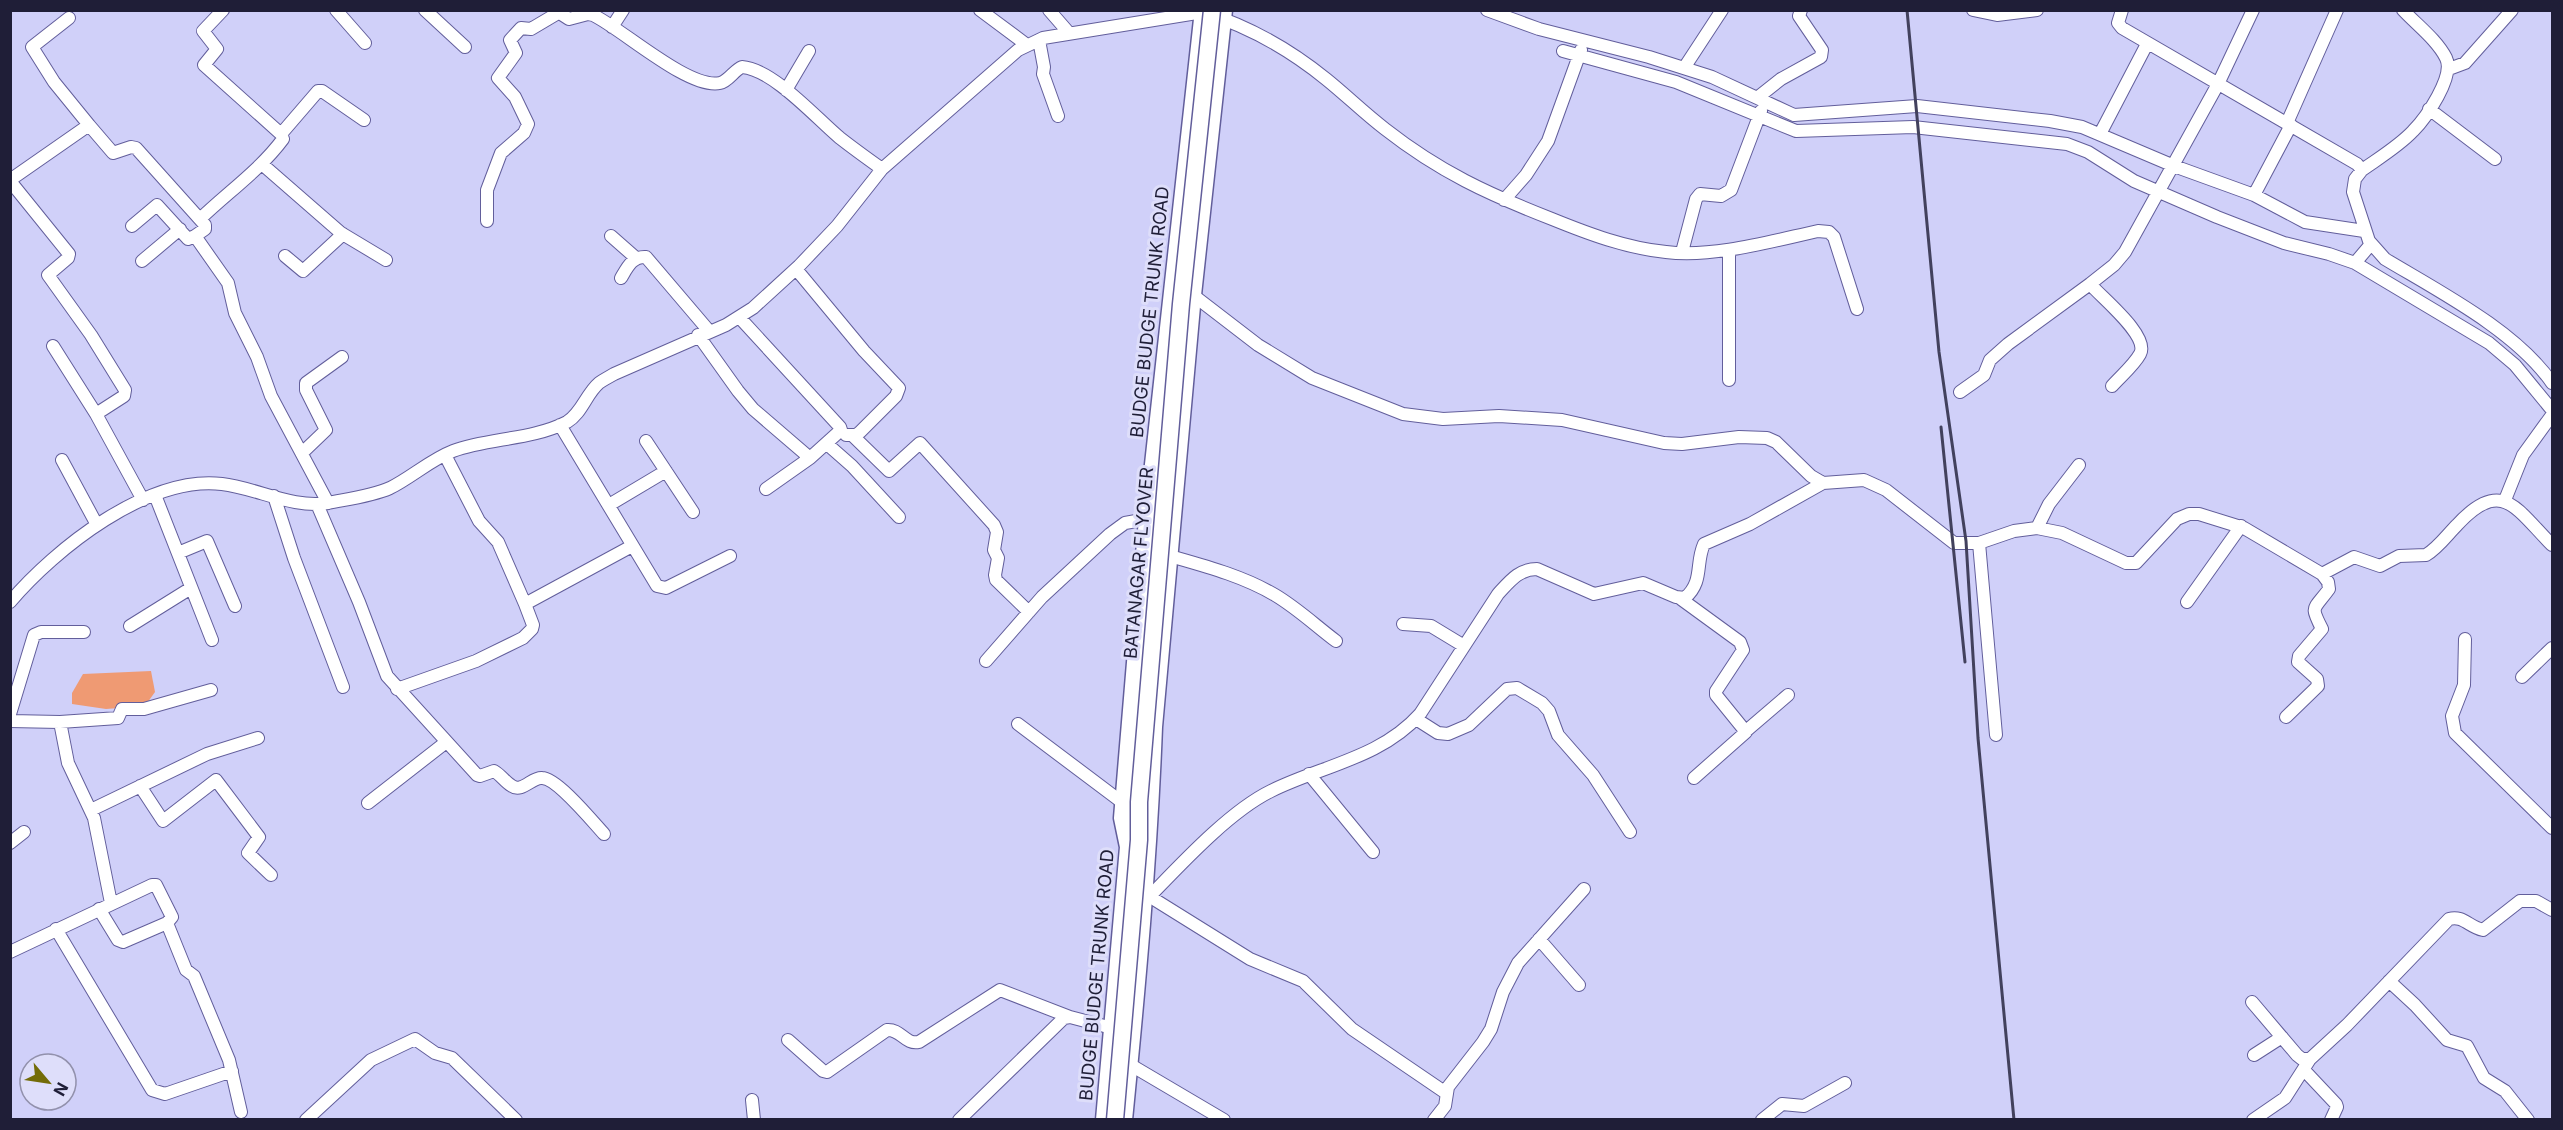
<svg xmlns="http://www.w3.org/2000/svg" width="2563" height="1130" font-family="Inter,sans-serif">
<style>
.green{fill:#ef9a73}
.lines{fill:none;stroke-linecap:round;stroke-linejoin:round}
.street-casing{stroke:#625e9b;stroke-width:14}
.secondary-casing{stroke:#625e9b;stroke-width:19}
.street{stroke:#fff;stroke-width:12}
.secondary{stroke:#fff;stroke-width:16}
.rail{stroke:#42415d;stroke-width:3}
.secondary-bridge-casing{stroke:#625e9b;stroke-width:19;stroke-linecap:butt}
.secondary-bridge{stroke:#fff;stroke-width:16}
.labels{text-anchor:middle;stroke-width:6;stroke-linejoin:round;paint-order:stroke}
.street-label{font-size:18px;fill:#1f1e37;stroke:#dedefa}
</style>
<rect width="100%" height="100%" fill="#d0d0f9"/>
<path class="green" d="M151 671 155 692 145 706 106 709 72 704V693L83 674Z"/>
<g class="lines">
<g class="street-casing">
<path id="street" d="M223 10 203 31 217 49 204 65 281 134
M336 10 365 43
M425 10 465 47
M555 10 569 19 588 14 593 15C621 28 689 90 720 83 729 81 734 70 742 67 773 69 817 119 840 138 854 149 868 159 882 169
M980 10 1027 45
M1049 10 1069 33
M1487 10 1539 29 1649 57 1712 77 1794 115 1917 106 2050 121 2082 127 2174 166 2254 195 2305 222 2364 231
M1973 10 1997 15 2037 10
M2122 10 2118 23 2122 28 2357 164 2362 170 2355 179 2353 192 2369 241 2385 259C2440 292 2516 331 2552 383
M69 18 32 47 54 82 89 125
M612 27 623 10
M1039 40 1044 67 1043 74 1058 116
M1563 51 1676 82 1796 131 1913 127 2067 144 2088 152 2134 181 2217 217 2284 243 2329 254 2355 263 2371 244
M1684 68 1722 10
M2449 69 2465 63 2512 10
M786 90 809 51
M1757 98 1781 79 1821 57 1822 50 1799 16 1801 10
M2429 109 2495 159
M2287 123 2337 10
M2100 134 2147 44
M263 165 341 233 386 260
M2362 170C2379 158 2399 146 2413 131 2426 118 2455 76 2446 58 2437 40 2417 25 2403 10
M10 180 89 125 113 153 131 147 136 148 205 225V229L195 236 228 283 235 313 257 357 271 396 328 503
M10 181 69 254 68 258 48 275 91 335 125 390 124 396 96 414 143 500
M2254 195 2291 125
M1504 200 1526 175 1548 141 1581 50
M200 219C228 192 260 170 283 139L281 134 318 91H322L364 120
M487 221V190L501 153 524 133 528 124 515 97 498 78 516 53 510 40 521 28 531 29 558 13
M132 226 157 205 188 239 195 236
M611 236 636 258
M1729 250V380
M1682 252 1696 199 1700 194 1721 196 1731 190 1761 111
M285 256 303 271 343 234
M142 261 180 229
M2355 263 2489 343 2515 365 2552 410
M796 269 864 351 899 388 896 396 860 432 856 435H846
M621 278C627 268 632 256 646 257L709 331
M2090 284C2102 298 2150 336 2140 354 2134 365 2121 376 2112 386
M1193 295 1258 345 1312 378 1403 414 1443 419 1499 416 1562 420 1664 443 1682 444 1739 437 1767 438 1776 442 1811 476 1823 483 1864 480 1886 490 1954 543H1979L2014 531 2037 528 2062 533 2126 563H2136L2177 519 2189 514H2199L2244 528 2322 574 2354 557 2380 566 2399 556 2426 555C2438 548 2447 535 2457 525 2502 476 2517 510 2552 545
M739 317 840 427 841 430 810 458 766 489
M698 335 738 391 753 409 810 458
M53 346 96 414
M1960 392 1984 375 1990 360 2008 344 2090 284 2114 265 2125 252 2218 84 2253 10
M560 425 657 586 666 588 730 556
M852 435 889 471 920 443 994 525 997 532 994 550 998 558 995 575 996 580 1029 612
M646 441 693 512
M827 444 852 466 899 517
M302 453 326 430 306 390V383L342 357
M62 460 97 525
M155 495 212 640
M274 496 294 558 343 687
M2505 500 2523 455 2552 415
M317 504 359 602 387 676 477 775 480 776 494 771C501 775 505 782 512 786 522 793 532 777 542 778 557 778 593 822 604 834
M609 505 666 471
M2037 528 2049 504 2079 465
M1979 543 1996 735
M178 553 207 541 235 606
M1170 556C1205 566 1243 576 1275 595 1297 608 1316 626 1336 641
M1681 599 1740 642 1743 650 1716 691V695L1746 732 1694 778
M10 602C55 549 148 475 222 484 257 488 293 509 328 503 348 499 372 496 390 488 412 477 430 460 453 451 488 438 532 440 567 422 582 413 586 394 599 383 603 380 609 377 614 374L726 325 753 308 799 266 837 226 882 169 1018 50 1043 38 1203 12C1248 26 1289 49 1326 79 1346 95 1364 113 1385 129 1440 172 1488 194 1552 219 1589 234 1626 248 1666 252 1713 258 1772 241 1818 231L1829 232 1834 237 1857 309
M2187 602 2241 526
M525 604 632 546
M1403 624 1431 626 1464 646
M130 626 191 588
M2465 639 2464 685 2452 716 2455 733 2552 828
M986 661 1042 597 1110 534 1125 523 1147 519
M2522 677 2552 648
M397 689 476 661 523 638 532 629 533 625 525 604 498 542 479 521 445 455
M10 714 34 635 41 632H84
M2286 717 2318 686 2317 679 2298 662 2299 656 2322 629C2310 605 2313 611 2329 589L2328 582 2322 574
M1416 719 1438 733 1448 734 1469 725 1507 689 1517 688 1542 703 1549 711 1558 735 1593 775 1630 832
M10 721 60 722 68 763 94 818 111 903
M60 722 118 718 122 709H144L211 690
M1018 724 1123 803
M1746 731 1788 695
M1309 774 1373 852
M140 786 163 821 216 780 259 837 248 853 271 875
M368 803 445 743
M91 810 207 754 258 738
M10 843 24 832
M1144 893 1250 959 1303 981 1352 1029 1446 1093
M1150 896C1182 863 1230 811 1271 791 1321 766 1381 758 1420 714L1498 594C1510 581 1519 569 1537 569L1594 594 1643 583 1676 597 1685 598C1704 581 1695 564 1704 544L1750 524 1823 483
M99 909 118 940 123 942 167 923
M56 929 152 1090 165 1094 232 1071
M1539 939 1579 985
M10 952 152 885H156L172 917 167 923 186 970 194 976 229 1060 241 1112
M2389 981 2415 1005 2447 1040 2467 1046 2484 1078 2505 1091 2528 1120
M2252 1002 2297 1055 2302 1059H2310L2347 1025 2449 919C2463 915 2469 927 2483 930L2520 901H2536L2552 910
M788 1040 823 1071 827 1072 887 1030C901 1029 905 1045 919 1042L1000 990 1070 1017
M2254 1055 2282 1037
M1129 1064 1224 1120
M2304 1070 2336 1104 2337 1107 2331 1120
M752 1100 754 1120
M306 1120 371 1060 415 1039 435 1053 452 1058 516 1120
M959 1120 1064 1018 1070 1017 1112 1028
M1434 1120 1445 1106 1448 1087 1483 1042 1491 1029 1503 992 1518 963 1584 889
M1762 1120 1782 1104 1804 1106 1845 1083
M2253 1120 2285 1098 2310 1059"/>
</g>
<g class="secondary-casing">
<path id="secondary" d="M1104 1120 1128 847 1122 818 1147 519 1203 10
M1124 1120C1137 989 1149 858 1154 727L1193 295 1224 10"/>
</g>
<use href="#street" class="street"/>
<use href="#secondary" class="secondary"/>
<path class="rail" d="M1907 10 1939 352 1966 541 1978 738 2014 1120
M1941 427 1965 662"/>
<g class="secondary-bridge-casing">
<path id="secondary-bridge" d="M1115 1120 1139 840V802L1181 304 1212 10"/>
</g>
<use href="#secondary-bridge" class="secondary-bridge"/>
</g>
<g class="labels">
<g class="street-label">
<text transform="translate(1150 312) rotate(-84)" y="6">BUDGE BUDGE TRUNK ROAD</text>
<text transform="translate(1139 563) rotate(-85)" y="6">BATANAGAR FLYOVER</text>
<text transform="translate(1097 975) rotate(-85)" y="6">BUDGE BUDGE TRUNK ROAD</text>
</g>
</g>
<rect width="2563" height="1130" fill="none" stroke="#1f1e37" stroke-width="24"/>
<g transform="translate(48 1082) rotate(119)"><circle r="28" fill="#dedefa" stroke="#9291ac" stroke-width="1.5"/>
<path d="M0-4.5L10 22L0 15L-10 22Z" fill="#736c08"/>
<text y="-9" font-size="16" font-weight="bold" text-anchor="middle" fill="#1f1e37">N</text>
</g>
</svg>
